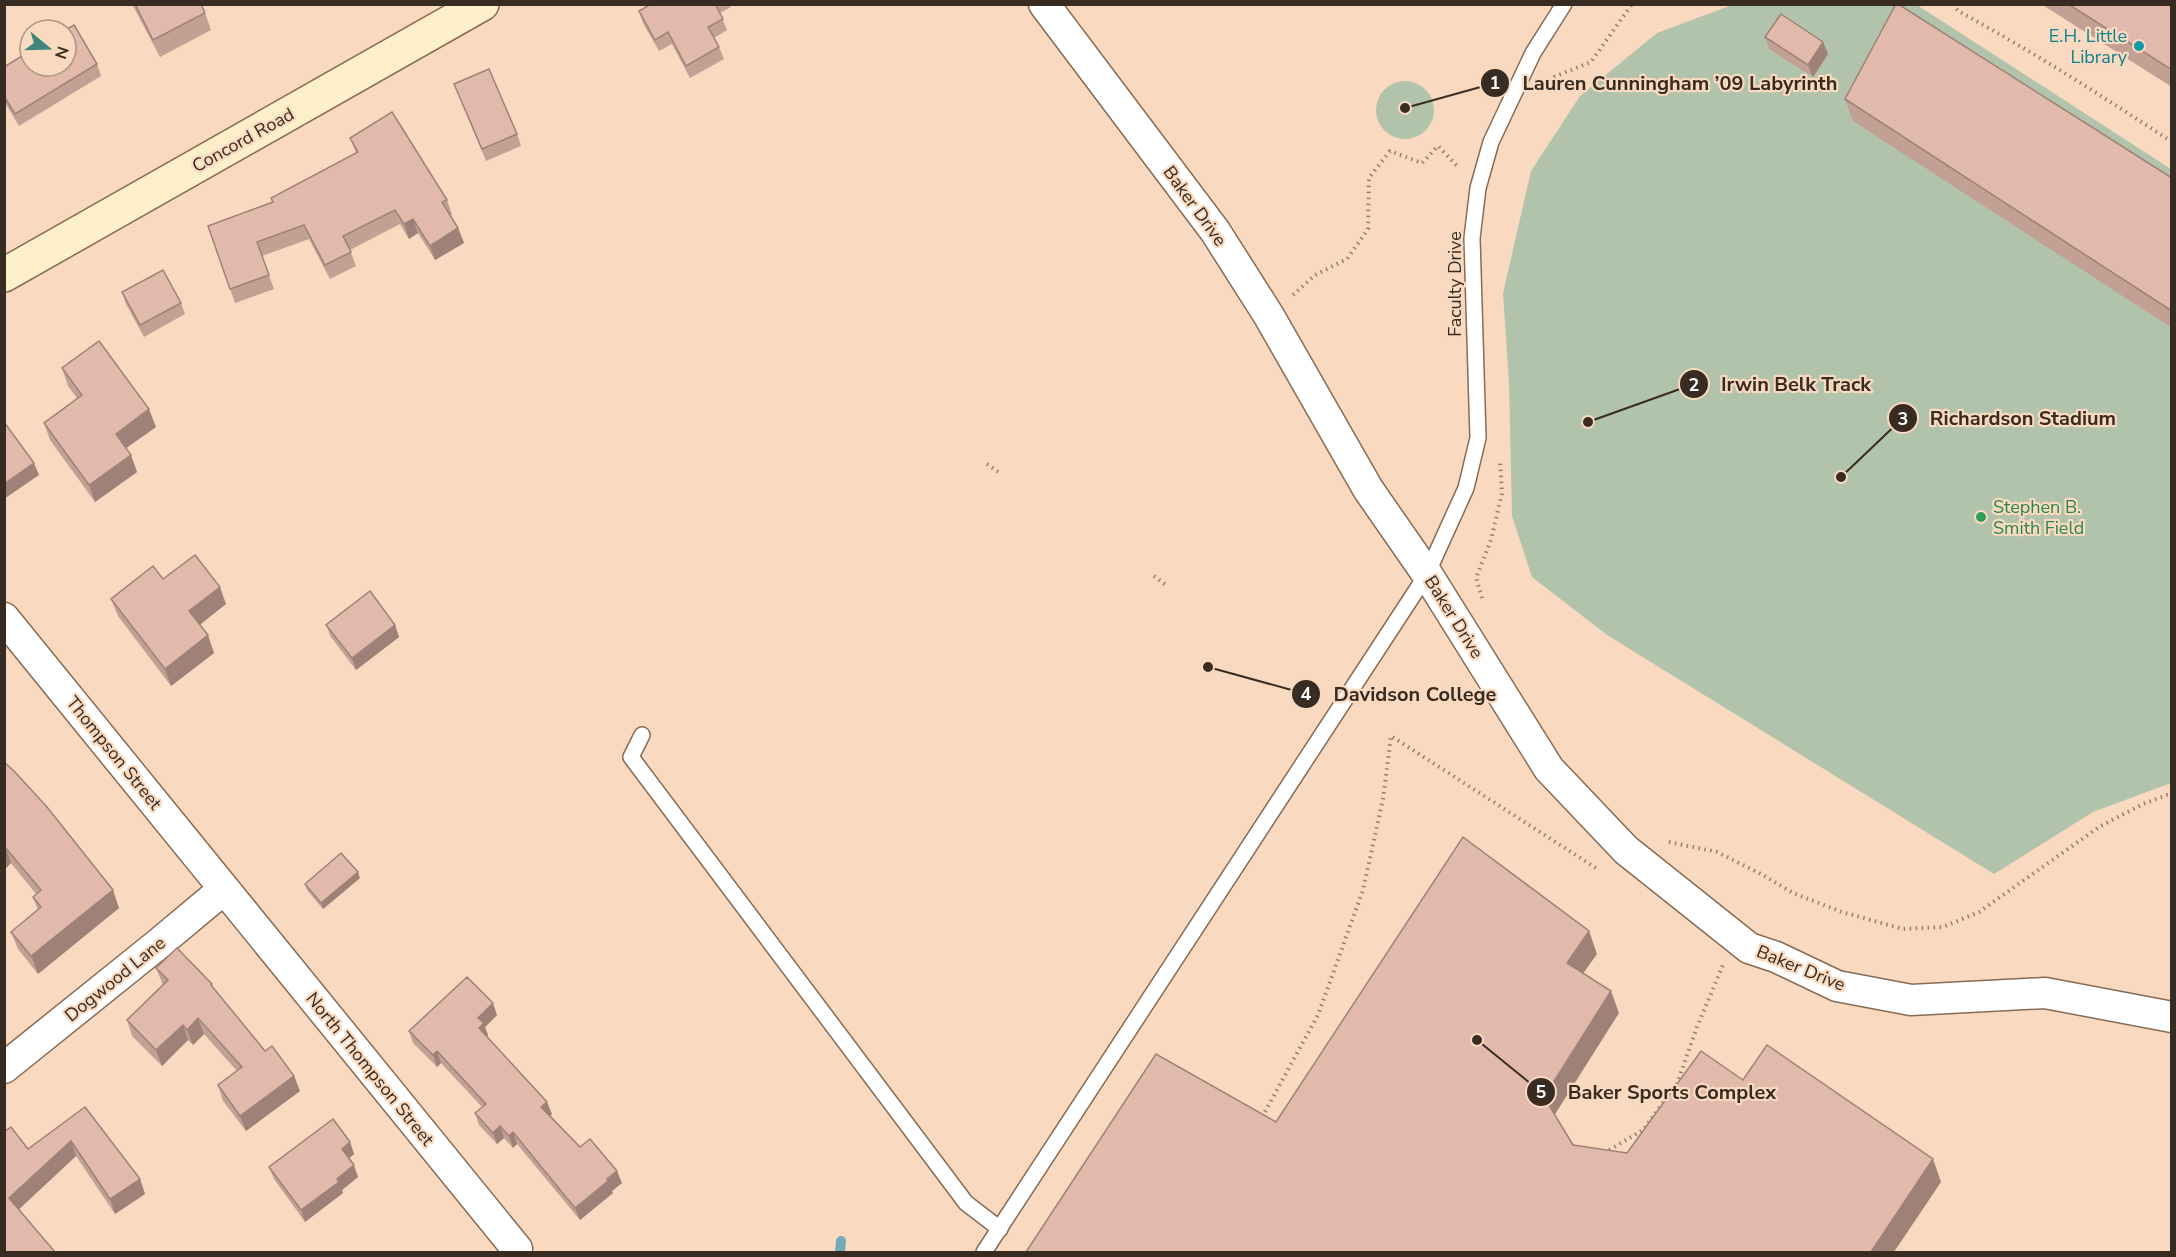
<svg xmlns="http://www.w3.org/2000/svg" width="2176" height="1257" font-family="'Nunito Sans',sans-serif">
<rect width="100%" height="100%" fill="#f9d9bf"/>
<g fill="#b2c3ab">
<path d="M1732,5H1917L2171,169V783L2093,812L1994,874L1607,635L1532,577L1512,516L1509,382L1503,293L1531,171L1580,96L1657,33Z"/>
<circle cx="1405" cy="110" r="29"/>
</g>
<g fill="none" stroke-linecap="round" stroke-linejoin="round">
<path stroke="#76aab8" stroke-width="10" d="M840,1252L841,1241"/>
<defs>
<g id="service">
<path d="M642,735L631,757L966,1203L1000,1229"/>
<path d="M984,1252L1427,574L1466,488L1478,438L1472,238L1478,188L1491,142L1533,53L1564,4"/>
</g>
<g id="minor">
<path d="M1044,4L1215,231L1269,316L1368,489L1427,574L1549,769L1626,850L1749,948L1776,957L1837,986L1911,1000L2045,993L2172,1017"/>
<path d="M4,618L517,1249"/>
<path d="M4,1068L157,945L224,889"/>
</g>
<path id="secondary" d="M4,275L482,4"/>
</defs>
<use href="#service" stroke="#876b54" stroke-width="18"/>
<use href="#minor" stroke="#876b54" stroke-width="33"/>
<use href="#secondary" stroke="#876b54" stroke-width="36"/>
<g stroke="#957f6d" stroke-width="4" stroke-dasharray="1.5 4.5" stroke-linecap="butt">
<path d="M1953,4L1958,11C2032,51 2102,96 2172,142"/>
<path d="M1546,86L1554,77L1591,62L1632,4"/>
<path d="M1293,295L1315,275L1347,259L1368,229L1369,178L1390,151L1422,163L1438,146L1459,168"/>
<path d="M987,464L1000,473"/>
<path d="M1154,576L1166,585"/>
<path d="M1482,598L1476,578L1491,540L1502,493L1500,460"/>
<path d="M1669,842L1717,852L1763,875L1793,893L1842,912L1903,929L1943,927L1979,912L2099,827L2143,804L2167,795H2172"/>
<path d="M1262,1117L1318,1015L1363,890L1383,799L1391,736L1596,868"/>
<path d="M1604,1153L1643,1130L1677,1084L1697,1027L1723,965"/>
</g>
<use href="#service" stroke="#fff" stroke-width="15"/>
<use href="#minor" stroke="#fff" stroke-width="30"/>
<use href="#secondary" stroke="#fcefc9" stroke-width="33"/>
</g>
<g fill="#c2a094">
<path d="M132,4H201L205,13L211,30L160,57Z"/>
<path d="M651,4H730L731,7L720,13L727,30L714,38L719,47L724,59L690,78L672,44L659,51L643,23L639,11Z"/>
<path d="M2041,4H2172V87Z"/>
<path d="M1765,37L1823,42L1828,54L1813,77L1769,49Z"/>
<path d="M97,64L101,76L19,126L4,101V67Z"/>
<path d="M454,84L517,134L521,146L486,161Z"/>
<path d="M1845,99L2172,178V328L1853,121Z"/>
<path d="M350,138L447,200L452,214L450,215L458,228L464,243L435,260L418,233L409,239L400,224L350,250L356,266L330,279L309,239L262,256L274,289L235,303L208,226L272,202L271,198L356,153Z"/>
<path d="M122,292L181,303L185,314L144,337L126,304Z"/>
<path d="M62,368L156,427L126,448L137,472L95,502L50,440L44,423L77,398L68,386Z"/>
<path d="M163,579L226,604L200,625L214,653L171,686L118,616L111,599Z"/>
<path d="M326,625H395L399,637L356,670L331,637Z"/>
<path d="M4,762L119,908L38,974L18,949L11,932L38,910L33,897L36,894L11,863L5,869Z"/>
<path d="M360,878L323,909L307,890L305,884Z"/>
<path d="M156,968L214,989L265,1051L294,1076L300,1091L246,1131L223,1101L218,1085L237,1071L204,1034L193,1045L188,1040L162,1066L132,1036L127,1020L163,985Z"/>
<path d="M497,1015L485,1027L488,1035L487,1037L552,1114L550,1115L580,1147L622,1183L612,1191L613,1193L580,1220L517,1144L513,1148L504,1138L497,1144L479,1125L475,1113L482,1107L441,1063L437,1067L413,1043L409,1031Z"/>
<path d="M85,1107L140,1179L145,1194L115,1214L76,1156L19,1209L4,1252L28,1149Z"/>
<path d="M350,1142L354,1154L349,1158L358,1177L342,1190L343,1193L305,1222L274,1179L269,1167Z"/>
</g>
<g fill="#9e8278">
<path d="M1823,42L1828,54L1813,77L1808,65Z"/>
<path d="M413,219L418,233L409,239L404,224Z"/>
<path d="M458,228L464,243L435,260L430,246Z"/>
<path d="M149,409L156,427L122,451L116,434Z"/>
<path d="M131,455L137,472L95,502L89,485Z"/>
<path d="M34,463L39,475L4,499V484Z"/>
<path d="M220,587L226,604L195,628L189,611Z"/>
<path d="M395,625L399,637L356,670L352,658Z"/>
<path d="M208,635L214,653L171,686L165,669Z"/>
<path d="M5,845L11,863L5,869L4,846Z"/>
<path d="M358,872L360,878L323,909L321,903Z"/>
<path d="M113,890L119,908L38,974L31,956Z"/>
<path d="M1589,931L1597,954L1575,985L1567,963Z"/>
<path d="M1611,991L1619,1013L1552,1119L1544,1097Z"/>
<path d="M493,1003L497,1015L485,1027L488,1035L483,1040L479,1028L478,1018Z"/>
<path d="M198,1018L204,1034L193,1045L187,1030Z"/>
<path d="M183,1025L188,1040L162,1066L156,1050Z"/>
<path d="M437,1051L441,1063L437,1067L433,1055Z"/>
<path d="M294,1076L300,1091L246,1131L240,1116Z"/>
<path d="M547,1102L552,1114L546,1119L541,1107Z"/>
<path d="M500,1126L504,1138L497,1144L493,1133Z"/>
<path d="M513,1132L517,1144L513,1148L509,1136Z"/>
<path d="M71,1141L76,1156L15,1213L9,1198Z"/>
<path d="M350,1142L354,1154L346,1161L342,1149Z"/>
<path d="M1933,1159L1941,1182L1894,1252H1871Z"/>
<path d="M354,1165L358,1177L342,1190L343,1193L305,1222L301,1210L337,1179Z"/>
<path d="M617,1171L622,1183L612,1191L613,1193L580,1220L575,1208Z"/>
<path d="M140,1179L145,1194L115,1214L110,1199Z"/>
</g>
<g fill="#e1baac" stroke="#9e8278" stroke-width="1.5">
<path d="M135,4H201L205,13L153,40Z"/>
<path d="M651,4H715L723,19L708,27L719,47L686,66L668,32L655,40L639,11Z"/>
<path d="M1896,4H1898L2172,178V311L1845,99Z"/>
<path d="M2068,4H2172V70Z"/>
<path d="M1781,14L1823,42L1808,65L1765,37Z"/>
<path d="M74,25L97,64L15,114L4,96V67L30,51V66H66V30H65Z"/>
<path d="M489,69L517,134L482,149L454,84Z"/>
<path d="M392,112L447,200L442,202L458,228L430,246L413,219L404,224L395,210L343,236L351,252L325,265L304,225L257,242L269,275L230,289L208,226L273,202L271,198L358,152L350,138Z"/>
<path d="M163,270L181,303L140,325L122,292Z"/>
<path d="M99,341L149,409L116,434L131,455L89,485L44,423L82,395L62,368Z"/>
<path d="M4,422L34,463L4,484Z"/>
<path d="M195,555L220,587L189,611L208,635L165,669L111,599L153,566L163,579Z"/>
<path d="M370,591L395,625L352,658L326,625Z"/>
<path d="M4,762L14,771L47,807L113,890L31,956L11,932L41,907L33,897L41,890L4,846Z"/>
<path d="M1463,837L1589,931L1567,963L1611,991L1544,1097L1573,1145L1627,1153L1701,1051L1743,1080L1767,1045L1933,1159L1871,1252H1026L1156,1054L1276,1122Z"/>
<path d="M341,853L358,872L321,903L305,884Z"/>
<path d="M177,948L212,984L211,985L265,1051L272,1046L294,1076L240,1116L218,1085L242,1067L198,1018L187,1030L183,1025L156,1050L127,1020L168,980L156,968Z"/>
<path d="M467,977L493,1003L478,1018L484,1023L479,1028L547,1102L541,1107L580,1147L590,1139L617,1171L607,1179L608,1181L575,1208L513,1132L509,1136L500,1126L493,1133L475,1113L486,1104L437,1051L433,1055L409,1031Z"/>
<path d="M85,1107L140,1179L110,1199L71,1141L9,1198L55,1252H4V1132L11,1127L28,1149Z"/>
<path d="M333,1119L350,1142L342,1149L354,1165L337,1179L339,1182L301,1210L269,1167Z"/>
</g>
<circle fill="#0f9aa8" stroke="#f9d9bf" stroke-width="2" cx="2139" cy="46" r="6"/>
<circle fill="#2e9e5b" stroke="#f9d9bf" stroke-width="2" cx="1981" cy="517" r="6"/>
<g text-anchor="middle" stroke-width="4.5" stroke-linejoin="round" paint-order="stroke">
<g font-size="18" fill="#0d838f" stroke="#f9d9bf" text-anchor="end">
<text x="2127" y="42">E.H. Little<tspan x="2127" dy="21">Library</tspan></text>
</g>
<g font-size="18" fill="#382c22" stroke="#f9d9bf">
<text transform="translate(243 140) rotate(-29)" y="6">Concord Road</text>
<text transform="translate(1195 206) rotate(54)" y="6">Baker Drive</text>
<text transform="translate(1455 284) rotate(-90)" y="6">Faculty Drive</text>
<text transform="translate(1454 617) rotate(58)" y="6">Baker Drive</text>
<text transform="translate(114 753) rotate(51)" y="6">Thompson Street</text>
<text transform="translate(1801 968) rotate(22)" y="6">Baker Drive</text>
<text transform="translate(115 979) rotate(-39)" y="6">Dogwood Lane</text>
<text transform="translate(370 1069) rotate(51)" y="6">North Thompson Street</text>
</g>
<g font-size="18" fill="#27864d" stroke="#f9d9bf" text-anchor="start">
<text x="1993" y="513">Stephen B.<tspan x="1993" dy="21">Smith Field</tspan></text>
</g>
</g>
<path fill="none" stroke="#382c22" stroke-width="2" d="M1405 108L1495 83M1588 422L1694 384M1841 477L1903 418M1208 667L1306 694M1477 1040L1541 1092"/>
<g fill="#382c22" stroke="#f9d9bf" stroke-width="2">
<circle cx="1405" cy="108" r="6"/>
<circle cx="1588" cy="422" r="6"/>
<circle cx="1841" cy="477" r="6"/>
<circle cx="1208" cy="667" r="6"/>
<circle cx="1477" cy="1040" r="6"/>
<circle cx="1495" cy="83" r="15"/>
<circle cx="1694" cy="384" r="15"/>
<circle cx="1903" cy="418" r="15"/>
<circle cx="1306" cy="694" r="15"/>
<circle cx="1541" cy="1092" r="15"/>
</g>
<g font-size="18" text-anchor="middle" font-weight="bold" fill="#fff">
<text x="1495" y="89">1</text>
<text x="1694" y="391">2</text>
<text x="1903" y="425">3</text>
<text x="1306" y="700">4</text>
<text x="1541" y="1098">5</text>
</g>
<g font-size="20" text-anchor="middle" font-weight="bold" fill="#382c22" stroke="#f9d9bf" stroke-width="4.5" stroke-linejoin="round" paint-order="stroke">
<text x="1680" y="90">Lauren Cunningham ’09 Labyrinth</text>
<text x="1796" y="391">Irwin Belk Track</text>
<text x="2023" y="425">Richardson Stadium</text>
<text x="1415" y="701">Davidson College</text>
<text x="1672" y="1099">Baker Sports Complex</text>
</g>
<rect width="2176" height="1257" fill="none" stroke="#382c22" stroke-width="12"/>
<g transform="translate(48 48) rotate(109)"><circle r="28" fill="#f9d9bf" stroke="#ac9480" stroke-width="1.5"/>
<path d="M0-4.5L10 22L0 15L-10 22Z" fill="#3f857b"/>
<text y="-9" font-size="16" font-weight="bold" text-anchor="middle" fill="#382c22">N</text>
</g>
</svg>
